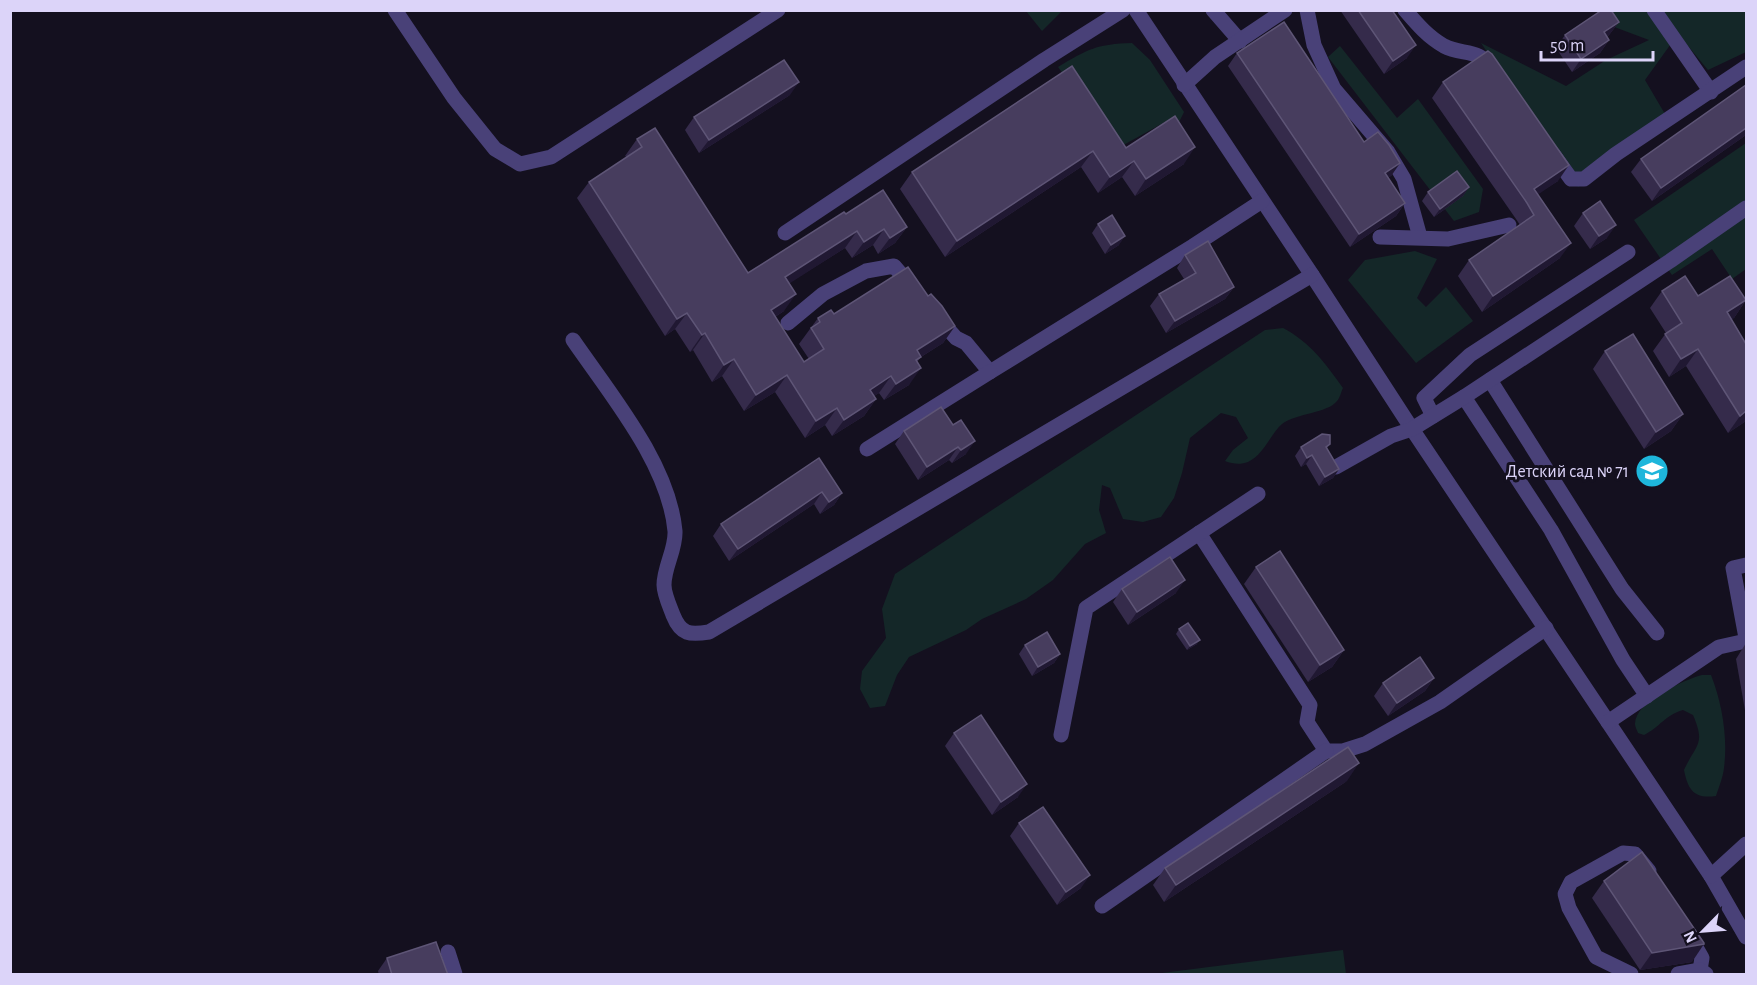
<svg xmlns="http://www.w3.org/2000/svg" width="1757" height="985" font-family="'Alegreya Sans',sans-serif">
<rect width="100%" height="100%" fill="#14101f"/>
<g fill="#142728">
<path d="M1026,11H1062L1042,31Z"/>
<path d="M1600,11H1746V52L1708,70L1678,34L1645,80L1665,114L1619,161L1578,187L1481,43L1566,86L1606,60L1649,40L1609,25Z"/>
<path d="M1132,43L1150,60L1184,112L1178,124L1165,122L1118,148L1058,67C1088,49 1097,44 1132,43Z"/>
<path d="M1340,46L1397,118L1418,99L1483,189L1479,212L1454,221L1328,57Z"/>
<path d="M1746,143V269L1732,279L1712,249L1672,275L1634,220Z"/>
<path d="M1415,251L1437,259L1417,298L1426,307L1446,287L1473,321L1416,363L1348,280L1365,260Z"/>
<path d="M1283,328C1311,343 1325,363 1343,388C1341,392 1340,398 1337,401C1328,413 1297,413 1282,424C1271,433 1264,455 1248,462C1240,465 1233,464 1225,461L1233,450L1248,438L1236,417L1221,413L1190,438L1182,473L1174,498L1161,517L1143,522L1123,519L1110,488L1102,485L1099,510L1106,533L1085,544L1053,580L1026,599L982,619L966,630L909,657L897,675L885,706L870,708L860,689L862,671L886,638L882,609L895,574L1265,330Z"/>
<path d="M1702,675H1711C1722,703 1728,737 1724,768C1723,777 1719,787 1716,796C1695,799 1688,791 1684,770C1696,744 1706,745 1693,715L1683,710C1665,715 1660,727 1644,735L1638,733C1637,730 1635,727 1635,724C1635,701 1684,680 1702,675Z"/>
<path d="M1343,950L1346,974H1154Z"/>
</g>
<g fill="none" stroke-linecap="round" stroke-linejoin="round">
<g stroke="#494178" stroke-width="15">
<path d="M395,10L454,98L495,149L520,164L551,157L778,10"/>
<path d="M1136,10L1312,275L1412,429L1711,876L1746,937"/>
<path d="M1213,10L1240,41"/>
<path d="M1307,10L1314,45L1334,89L1388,152L1404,179L1420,237"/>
<path d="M1405,10C1417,24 1428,37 1444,46C1463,56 1478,47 1494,70"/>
<path d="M1654,10L1711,92"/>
<path d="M1184,85L1215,57L1285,10"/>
<path d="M1553,154L1571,179H1584L1616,154L1746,67"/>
<path d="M785,233L1044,60L1123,10"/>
<path d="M1380,237L1448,239L1509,225"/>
<path d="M937,317L956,338L966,343L990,372L1193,246L1262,201"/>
<path d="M788,323L823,294L866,271L894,266L912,287"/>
<path d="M573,340C610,394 669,464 675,531C676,549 664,567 664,585C664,594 670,607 673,615C681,635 690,635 709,632L1312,275"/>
<path d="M1490,380L1622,589L1657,633"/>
<path d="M1464,397L1551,530L1623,660L1647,696"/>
<path d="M1433,416L1424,398L1470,355L1628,252"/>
<path d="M867,449L990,372"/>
<path d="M1336,467L1391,436L1412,429L1464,397L1670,261L1746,208"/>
<path d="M1199,533L1310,705L1307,722L1326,751H1343L1365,744L1440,702L1546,628"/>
<path d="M1746,565L1733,568L1746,638"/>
<path d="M1608,722L1719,647L1746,641"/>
<path d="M1061,735L1086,608L1258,494"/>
<path d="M1711,876L1746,844"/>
<path d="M1102,906L1326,751"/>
<path d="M1689,935L1702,958L1700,970"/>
<path d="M448,952L455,974"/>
<path d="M1631,974L1596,957L1569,908L1565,894L1571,882L1623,853L1635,854L1649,871"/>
<path d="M1678,974L1700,970L1706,974"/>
</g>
</g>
<g fill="#352b4b">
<path d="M1340,10H1392L1407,58L1384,74Z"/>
<path d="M1619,22L1609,35L1607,37L1609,40L1600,53L1572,72L1556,48L1565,35Z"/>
<path d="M1237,53L1364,142L1400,163L1391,176L1388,177L1405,203L1396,216L1350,247L1228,66Z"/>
<path d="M1072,66L1126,148L1184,164L1135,196L1122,177L1098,193L1081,167L945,257L900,189L912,172Z"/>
<path d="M1443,82L1558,181L1537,194L1560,258L1482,312L1458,276L1469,260L1520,225L1516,219L1432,98Z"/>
<path d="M1746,85V135L1652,201L1631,172L1641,159Z"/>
<path d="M790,95L699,153L685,130L694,117Z"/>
<path d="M637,139L748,273L846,214L907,227L895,243L878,254L873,245L852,258L845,248L789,283L784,311L775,317L804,362L809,359L799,344L818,318L834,314L928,296L955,326L943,343L921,357L917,362L909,385L884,400L879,393L874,396L876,399L864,416L832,436L825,425L805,438L775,392L744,411L722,376L712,382L693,350L690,352L675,329L665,336L577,198L589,182L627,157L625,156Z"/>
<path d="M1469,187L1463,196L1434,217L1422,201L1428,192Z"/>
<path d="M1583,213L1607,238L1590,249L1574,226Z"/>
<path d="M1098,224L1119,245L1105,254L1092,233Z"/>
<path d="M1185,255L1234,287L1225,299L1166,333L1150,306L1159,294L1184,279L1177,268Z"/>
<path d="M1662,291L1698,296L1746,300L1734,318L1731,319L1746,344V421L1728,433L1686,366L1669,377L1653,351L1666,333L1650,308Z"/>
<path d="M1605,351L1683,414L1671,431L1644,449L1593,369Z"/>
<path d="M941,407L966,454L952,463L949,460L918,480L895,444L904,431Z"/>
<path d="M1330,444L1327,448L1339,469L1333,478L1319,486L1306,464L1301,467L1295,456L1301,447Z"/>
<path d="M819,458L842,493L834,505L820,514L814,504L729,561L713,536L721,524Z"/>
<path d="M1256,567L1344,650L1332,667L1308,682L1244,584Z"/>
<path d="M1122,589L1176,593L1128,625L1113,602Z"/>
<path d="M1179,629L1197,644L1187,650L1176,634Z"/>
<path d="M1746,643V716L1736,659Z"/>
<path d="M1025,645L1060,654L1054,663L1032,676L1019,654Z"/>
<path d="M1434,678L1425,691L1388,716L1374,696L1383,683Z"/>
<path d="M954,733L1018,797L992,815L945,746Z"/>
<path d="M1347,781L1164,902L1153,885L1165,868Z"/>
<path d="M1019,823L1081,888L1057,905L1010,836Z"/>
<path d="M1604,881L1692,962L1640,970L1592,898Z"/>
<path d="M387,958L448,975H379L378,971Z"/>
</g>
<g fill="#201832">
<path d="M1619,22L1609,35L1595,45L1604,32Z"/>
<path d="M1609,40L1600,53L1572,72L1581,59Z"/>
<path d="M1416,45L1407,58L1384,74L1393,61Z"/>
<path d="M799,82L790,95L699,153L709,140Z"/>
<path d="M1746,128V135L1652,201L1661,188Z"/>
<path d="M1195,147L1184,164L1135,196L1146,179Z"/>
<path d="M1093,151L1081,167L945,257L957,241Z"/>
<path d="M1134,161L1122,177L1098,193L1110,177Z"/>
<path d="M1400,163L1391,176L1376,186L1385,173Z"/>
<path d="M1569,165L1558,181L1527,202L1534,189Z"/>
<path d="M1469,187L1463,196L1434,217L1440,209Z"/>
<path d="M1405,203L1396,216L1350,247L1359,234Z"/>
<path d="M1616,225L1607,238L1590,249L1599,236Z"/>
<path d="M907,227L895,243L878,254L890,238Z"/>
<path d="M884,229L873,245L852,258L864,242Z"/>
<path d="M857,231L845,248L773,294L785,277Z"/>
<path d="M1125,236L1119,245L1105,254L1111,245Z"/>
<path d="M1571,243L1560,258L1482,312L1493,296Z"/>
<path d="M1234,287L1225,299L1166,333L1175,321Z"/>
<path d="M796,294L784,311L759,327L771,310Z"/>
<path d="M1746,300L1734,318L1715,330L1727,312Z"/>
<path d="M687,313L675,329L665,336L677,319Z"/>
<path d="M955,326L943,343L905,367L917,350Z"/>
<path d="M705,333L693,350L690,352L702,335Z"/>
<path d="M1698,349L1686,366L1669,377L1681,359Z"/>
<path d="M734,359L722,376L712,382L724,365Z"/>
<path d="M921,368L909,385L884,400L896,384Z"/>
<path d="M787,375L775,392L744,411L756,395Z"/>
<path d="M891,376L879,393L858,406L870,390Z"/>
<path d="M876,399L864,416L832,436L844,420Z"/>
<path d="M837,408L825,425L805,438L816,421Z"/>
<path d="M1746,411V421L1728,433L1740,416Z"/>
<path d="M1683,414L1671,431L1644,449L1656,432Z"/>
<path d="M975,441L966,454L952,463L961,450Z"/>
<path d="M958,447L949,460L918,480L927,467Z"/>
<path d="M1312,455L1306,464L1301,467L1307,458Z"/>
<path d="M1339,469L1333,478L1319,486L1325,477Z"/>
<path d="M822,492L814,504L729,561L738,549Z"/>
<path d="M842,493L834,505L820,514L829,502Z"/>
<path d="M1185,580L1176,593L1128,625L1137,612Z"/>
<path d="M1200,640L1197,644L1187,650L1190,646Z"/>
<path d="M1344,650L1332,667L1308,682L1320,665Z"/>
<path d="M1060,654L1054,663L1032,676L1038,667Z"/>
<path d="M1434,678L1425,691L1388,716L1397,703Z"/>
<path d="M1359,763L1347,781L1164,902L1176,885Z"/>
<path d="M1027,784L1018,797L992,815L1001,802Z"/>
<path d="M1090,875L1081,888L1057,905L1066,892Z"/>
<path d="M1704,944L1692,962L1640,970L1652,953Z"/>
</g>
<g fill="#473d5e" stroke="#5e5576" stroke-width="1.5">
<path d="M1358,10H1392L1416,45L1393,61Z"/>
<path d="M1602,10H1611L1619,22L1604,32L1609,40L1581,59L1565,35Z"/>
<path d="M1284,22L1364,142L1378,132L1389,145L1400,163L1385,173L1405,203L1359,234L1237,53Z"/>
<path d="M1488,51L1492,54L1569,165L1534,189L1571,243L1493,296L1469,260L1534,215L1527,203L1443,82Z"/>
<path d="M784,60L799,82L709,140L694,117Z"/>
<path d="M1072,66L1126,148L1175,116L1195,147L1146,179L1134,161L1110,177L1093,151L957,241L912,172Z"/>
<path d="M1746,85V128L1661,188L1641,159Z"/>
<path d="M655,128L748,273L844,212L846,214L883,190L907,227L890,238L884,229L864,242L857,231L785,277L796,294L771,310L804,362L824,349L811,328L820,322L818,318L831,310L834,314L908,267L928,296L931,294L942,306L955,326L917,350L921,357L916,360L921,368L896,384L891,376L870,390L876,399L844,420L837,408L816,421L787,375L756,395L734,359L724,365L705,333L702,335L687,313L677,319L589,182L642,147L637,139Z"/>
<path d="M1457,171L1469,187L1440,209L1428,192Z"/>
<path d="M1600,201L1616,225L1599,236L1583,213Z"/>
<path d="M1112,215L1125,236L1111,245L1098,224Z"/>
<path d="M1208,241L1234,287L1175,321L1159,294L1196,273L1185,255Z"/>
<path d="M1685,276L1698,296L1730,276L1746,300L1727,312L1746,344V411L1740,416L1698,349L1681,359L1665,334L1682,323L1662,291Z"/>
<path d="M1633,334L1683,414L1656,432L1605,351Z"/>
<path d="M941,407L953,425L961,420L975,441L961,450L958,447L927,467L904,431Z"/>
<path d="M1322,434L1330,435V444L1326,447L1339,469L1325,477L1312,455L1307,458L1301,447Z"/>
<path d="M819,458L842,493L829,502L822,492L738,549L721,524Z"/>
<path d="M1280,551L1344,650L1320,665L1256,567Z"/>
<path d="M1170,557L1185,580L1137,612L1122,589Z"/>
<path d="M1188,623L1200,640L1190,646L1179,629Z"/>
<path d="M1047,632L1060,654L1038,667L1025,645Z"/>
<path d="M1420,657L1434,678L1397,703L1383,683Z"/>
<path d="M981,715L1027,784L1001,802L954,733Z"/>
<path d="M1348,747L1359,763L1176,885L1165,868Z"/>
<path d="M1043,807L1090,875L1066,892L1019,823Z"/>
<path d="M1642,852L1704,943V944L1652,953L1604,881Z"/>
<path d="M436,942L448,975H392L387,958Z"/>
</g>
<defs>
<symbol id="school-disc" viewBox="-11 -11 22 22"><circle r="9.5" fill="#1eb6db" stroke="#14101f"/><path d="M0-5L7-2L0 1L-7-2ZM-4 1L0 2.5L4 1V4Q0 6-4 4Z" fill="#fff"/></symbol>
</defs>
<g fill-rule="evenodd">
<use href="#school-disc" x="1633" y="452" width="38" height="38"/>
</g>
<g text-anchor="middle" stroke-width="6" stroke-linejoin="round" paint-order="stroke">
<g font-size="18" fill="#dcd4f9" stroke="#14101f" text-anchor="end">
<text x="1629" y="477">Детский сад № 71</text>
</g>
</g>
<rect width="1757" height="985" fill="none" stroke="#dcd4f9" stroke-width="24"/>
<g transform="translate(1703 931) rotate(245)" stroke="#14101f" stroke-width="4.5" paint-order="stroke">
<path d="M0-4.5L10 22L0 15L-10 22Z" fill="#dcd4f9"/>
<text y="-9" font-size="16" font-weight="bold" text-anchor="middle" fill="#dcd4f9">N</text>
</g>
<path d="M1541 51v9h112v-9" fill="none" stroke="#dcd4f9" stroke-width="3"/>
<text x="1550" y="51" font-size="18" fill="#dcd4f9" stroke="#14101f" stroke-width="4.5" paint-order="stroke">50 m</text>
</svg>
